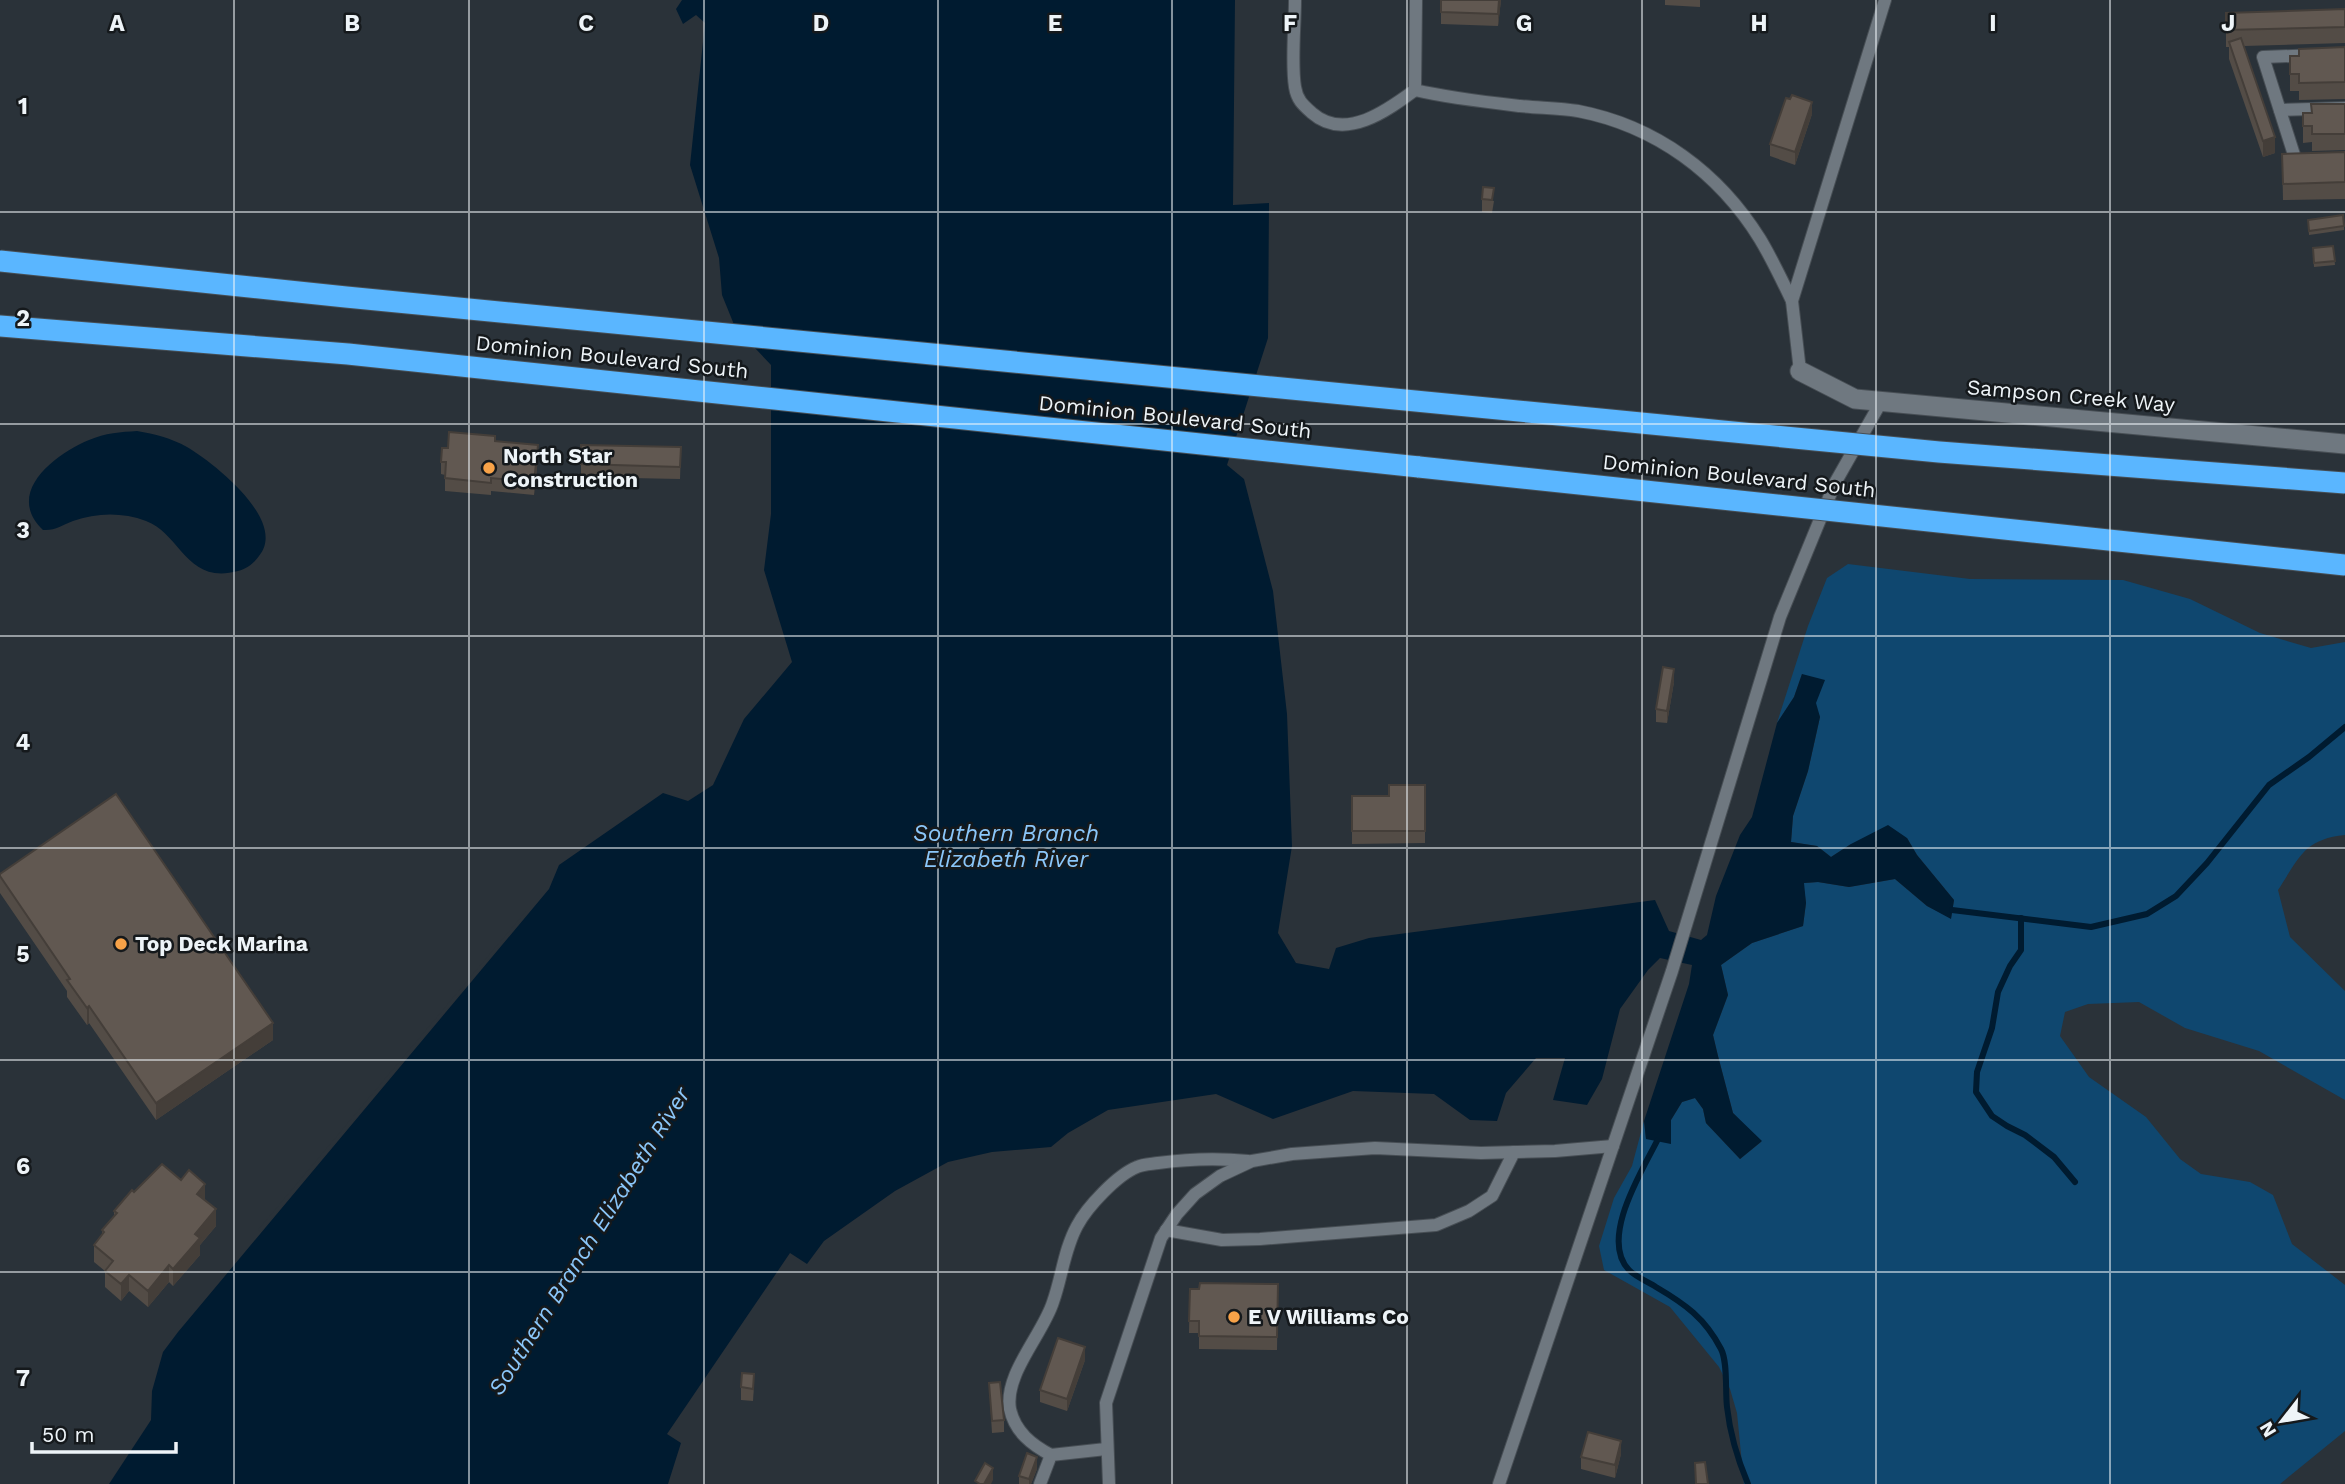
<svg xmlns="http://www.w3.org/2000/svg" width="2345" height="1484" font-family="'Work Sans',sans-serif">
<rect width="100%" height="100%" fill="#2a3239"/>
<path fill="#0f476f" d="M1848,564L1970,579L2123,580L2190,599L2260,633L2311,648L2345,642V835C2304,839 2299,858 2278,890L2290,937L2345,991V1100L2259,1051L2185,1028L2139,1002L2088,1004L2065,1012L2060,1036L2089,1077L2146,1117L2180,1159L2201,1174L2250,1182L2273,1195L2292,1244L2345,1285V1431L2280,1484H1744L1737,1413L1730,1389L1719,1367L1670,1307L1604,1270L1599,1246L1614,1198L1632,1166L1644,1121L1646,1139L1671,1120L1682,1102L1695,1098L1703,1109L1706,1123L1740,1159L1761,1142L1733,1113L1718,1056L1713,1035L1728,995L1721,965L1752,943L1803,926L1806,903L1803,883L1818,882L1849,887L1895,879L1927,906L1951,918L1954,900L1917,855L1907,838L1851,844L1831,857L1817,846L1791,842L1793,816L1808,771L1820,717L1802,674L1794,697L1777,723L1808,626L1827,578Z"/>
<g fill="#001b30">
<path d="M682,0H1235L1233,205L1269,203L1268,338L1227,465L1244,479L1273,591L1287,714L1292,846L1278,933L1296,963L1329,969L1336,948L1369,938L1655,900L1669,931L1701,940L1707,935L1716,896L1740,835L1752,817L1777,723L1794,697L1802,674L1825,680L1816,703L1820,717L1808,771L1793,816L1791,842L1817,846L1831,857L1851,844L1888,825L1907,838L1917,855L1954,900L1951,919L1927,906L1895,879L1849,887L1818,882L1804,883L1806,903L1803,926L1752,943L1721,965L1728,995L1713,1035L1718,1056L1733,1113L1762,1141L1740,1159L1706,1123L1703,1109L1695,1098L1682,1102L1671,1120V1144L1646,1139L1644,1121L1689,984L1692,965L1660,958L1648,970L1620,1009L1602,1079L1587,1105L1553,1100L1565,1058H1536L1506,1093L1497,1121L1470,1120L1434,1094L1353,1091L1273,1119L1216,1094L1108,1110L1068,1133L1051,1147L992,1152L948,1162L895,1191L824,1241L807,1264L790,1253L667,1434L681,1443L668,1484H109L151,1420L152,1391L163,1352L178,1332L549,889L559,865L663,793L688,801L713,785L744,719L792,662L764,570L771,514V365L735,327L722,295L719,258L690,165L705,23L696,15L683,24L676,9Z"/>
<path d="M137,431C155,434 171,438 187,447C214,463 288,521 259,556C254,563 247,569 238,571C186,585 181,534 146,521C122,512 96,513 73,521C62,525 55,531 43,530C4,493 55,454 89,440C105,433 121,432 137,431Z"/>
</g>
<path fill="#2a3239" d="M526,911L528,913L261,1232L258,1230Z"/>
<g fill="none" stroke-linecap="round" stroke-linejoin="round">
<g stroke="#001b30" stroke-width="6">
<path d="M1952,910L2091,927L2147,914L2176,896L2207,863L2269,785L2309,757L2345,727"/>
<path d="M2021,918V950L2010,966L1998,992L1992,1028L1977,1072L1976,1092L1992,1116L2007,1126L2025,1135L2054,1157L2075,1182"/>
<path d="M1657,1141C1642,1171 1599,1239 1629,1270C1636,1277 1648,1282 1656,1287C1685,1304 1705,1318 1721,1349C1728,1362 1725,1391 1727,1407C1730,1434 1737,1458 1748,1484"/>
</g>
<defs>
<g id="service">
<path d="M1295,0C1295,26 1291,63 1295,87C1297,100 1303,105 1312,113C1345,142 1388,110 1415,90"/>
<path d="M1416,0L1415,90C1449,98 1485,102 1520,106C1539,108 1559,108 1578,111C1656,126 1719,173 1760,239C1772,259 1782,280 1792,301"/>
<path d="M2280,110L2345,108"/>
<path d="M2304,161H2296L2263,57L2345,54"/>
<path d="M1800,371L1792,301L1885,0"/>
<path d="M1166,1230L1222,1240L1260,1239L1436,1225L1469,1211L1492,1196L1514,1152"/>
<path d="M1051,1455C1032,1445 1015,1432 1010,1409C1004,1374 1043,1334 1053,1302C1062,1277 1064,1250 1077,1226C1087,1207 1117,1175 1137,1167C1143,1164 1152,1164 1158,1163C1188,1159 1218,1158 1248,1161"/>
<path d="M1040,1484L1051,1455L1106,1449"/>
<path d="M1109,1484L1106,1403L1161,1238L1177,1214L1195,1194L1220,1176L1252,1161L1292,1154L1375,1148L1481,1153L1555,1151L1613,1146"/>
<path d="M1499,1484L1672,971L1780,617L1835,483L1881,402"/>
</g>
<path id="minor" d="M1800,371L1855,399L2345,444"/>
<path id="motorway" d="M0,326L348,354L1419,467"/>
</defs>
<use href="#service" stroke="#474e54" stroke-width="14"/>
<use href="#minor" stroke="#474e54" stroke-width="21"/>
<use href="#motorway" stroke="#474e54" stroke-width="23"/>
<use href="#service" stroke="#6f7880" stroke-width="12"/>
<use href="#minor" stroke="#6f7880" stroke-width="19"/>
<use href="#motorway" stroke="#5ab6ff" stroke-width="21"/>
<defs>
<g id="motorway-bridge">
<path d="M0,261L346,297L1939,452L2345,483"/>
<path d="M1419,467L2345,565"/>
</g>
</defs>
<use href="#motorway-bridge" stroke="#474e54" stroke-width="23" stroke-linecap="butt"/>
<use href="#motorway-bridge" stroke="#5ab6ff" stroke-width="21"/>
</g>
<g fill="#534c46">
<path d="M1441,0H1501L1498,26L1441,24Z"/>
<path d="M1665,0H1700V7L1665,5Z"/>
<path d="M2345,9V43L2244,46L2275,153L2263,157L2229,59V47H2226V13Z"/>
<path d="M2345,47V99L2299,100V91H2290V56H2299Z"/>
<path d="M2345,104V150L2312,151V142L2303,143V113H2311Z"/>
<path d="M1812,114L1795,165L1770,156V144Z"/>
<path d="M2345,152V199L2283,200L2282,154Z"/>
<path d="M1482,199L1494,201L1492,213L1482,212Z"/>
<path d="M2308,220L2344,226V230L2309,235Z"/>
<path d="M2333,246L2335,265L2314,267L2313,248Z"/>
<path d="M495,441L538,458L534,495L491,491V495L445,491V475L441,474V462L448,448Z"/>
<path d="M581,445L681,447L680,479L581,477Z"/>
<path d="M1674,682L1667,723L1656,722V709Z"/>
<path d="M1425,785V843L1352,844V796H1389Z"/>
<path d="M0,874L273,1040L156,1120L89,1023L87,1025L67,997V991L0,893Z"/>
<path d="M134,1192L205,1200L216,1226L200,1245V1255L173,1286L169,1282L148,1307L129,1291L121,1301L105,1287V1271L94,1262V1245L102,1235V1230L114,1216V1211Z"/>
<path d="M1278,1284L1277,1350L1199,1349V1333H1189L1190,1289Z"/>
<path d="M1085,1360L1067,1411L1040,1402V1390Z"/>
<path d="M989,1383L1004,1420V1432L992,1433Z"/>
<path d="M754,1386L753,1401L741,1400V1387Z"/>
<path d="M1621,1454L1615,1478L1581,1469V1457Z"/>
<path d="M1037,1469L1031,1484H1019V1476Z"/>
</g>
<g fill="#443e39">
<path d="M1499,0H1501L1498,26V14Z"/>
<path d="M1812,102V114L1795,165V152Z"/>
<path d="M2275,137V153L2263,157V141Z"/>
<path d="M538,445V458L534,495V482Z"/>
<path d="M1674,669V682L1667,723V711Z"/>
<path d="M89,1006V1023L87,1025V1008Z"/>
<path d="M273,1023V1040L156,1120V1103Z"/>
<path d="M205,1184V1201L197,1194Z"/>
<path d="M216,1209V1226L200,1245V1255L173,1286V1269L195,1234Z"/>
<path d="M169,1265V1282L148,1307V1291Z"/>
<path d="M129,1275V1291L121,1301V1284Z"/>
<path d="M1085,1347V1360L1067,1411V1399Z"/>
<path d="M1621,1441V1454L1615,1478V1465Z"/>
<path d="M1037,1457V1469L1031,1484H1029V1479Z"/>
<path d="M993,1468V1480L991,1484H984Z"/>
</g>
<g fill="#615851" stroke="#443e39" stroke-width="2">
<path d="M1441,0H1499L1498,14L1441,12Z"/>
<path d="M2345,9V27L2226,30V13Z"/>
<path d="M2241,38L2275,137L2263,141L2229,42Z"/>
<path d="M2345,47V82L2299,83V74H2290V56H2299V49Z"/>
<path d="M1792,95L1812,102L1795,152L1770,144L1786,98L1790,99Z"/>
<path d="M2311,104H2345V134H2312V126H2303V113H2312Z"/>
<path d="M2345,152V182L2283,184L2282,154Z"/>
<path d="M1483,187L1494,188L1492,200L1482,199Z"/>
<path d="M2343,215L2344,226L2309,231L2308,220Z"/>
<path d="M2333,246L2335,261L2314,263L2313,248Z"/>
<path d="M449,432L495,436V441L538,445L534,482L491,478V483L445,478L446,462H441L442,448H448Z"/>
<path d="M581,445L681,447L680,467L581,464Z"/>
<path d="M1663,667L1674,669L1667,711L1656,709Z"/>
<path d="M1389,785H1425V831H1352V796H1389Z"/>
<path d="M116,794L273,1023L156,1103L89,1006L87,1008L67,980L70,979L0,876V874Z"/>
<path d="M162,1164L181,1180L189,1170L205,1184L197,1194L216,1209L195,1234L200,1238L173,1269L169,1265L148,1291L129,1275L121,1284L105,1271L113,1261L94,1245L104,1232L102,1230L117,1213L114,1211L132,1190L134,1192Z"/>
<path d="M1200,1283L1278,1284L1277,1337L1199,1336V1321H1189L1190,1289H1199Z"/>
<path d="M1058,1338L1085,1347L1067,1399L1040,1390Z"/>
<path d="M742,1373L754,1374L753,1389L741,1387Z"/>
<path d="M1000,1382L1004,1420L992,1421L989,1383Z"/>
<path d="M1588,1432L1621,1441L1615,1465L1581,1457Z"/>
<path d="M1027,1453L1037,1457L1029,1479L1019,1476Z"/>
<path d="M1705,1462L1708,1484H1696L1695,1463Z"/>
<path d="M985,1463L993,1468L984,1484H980L975,1481Z"/>
</g>
<path fill="none" stroke="#eef4f8" stroke-width="2" stroke-opacity="0.55" d="M234,0V1484M469,0V1484M704,0V1484M938,0V1484M1172,0V1484M1407,0V1484M1642,0V1484M1876,0V1484M2110,0V1484M0,212H2345M0,424H2345M0,636H2345M0,848H2345M0,1060H2345M0,1272H2345"/>
<g fill="#f7a248" stroke="#15191c" stroke-width="2.5">
<circle cx="489" cy="468" r="7"/>
<circle cx="121" cy="944" r="7"/>
<circle cx="1234" cy="1317" r="7"/>
</g>
<g text-anchor="middle" stroke-width="5" stroke-linejoin="round" paint-order="stroke">
<g font-size="21" fill="#eef4f8" stroke="#15191c">
<text transform="translate(612 357) rotate(6)" y="7">Dominion Boulevard South</text>
<text transform="translate(2071 396) rotate(5)" y="7">Sampson Creek Way</text>
<text transform="translate(1175 417) rotate(6)" y="7">Dominion Boulevard South</text>
<text transform="translate(1739 476) rotate(6)" y="7">Dominion Boulevard South</text>
</g>
<g font-size="21" font-weight="bold" fill="#eef4f8" stroke="#15191c" text-anchor="start">
<text x="503" y="463">North Star<tspan x="503" dy="24">Construction</tspan></text>
<text x="135" y="951">Top Deck Marina</text>
<text x="1248" y="1324">E V Williams Co</text>
</g>
<g font-size="23" font-style="italic" fill="#8bc7fa" stroke="#15191c">
<text x="1006" y="841">Southern Branch<tspan x="1006" dy="26">Elizabeth River</tspan></text>
<text transform="translate(589 1241) rotate(-58)" y="8">Southern Branch Elizabeth River</text>
</g>
</g>
<g font-size="23" text-anchor="middle" font-weight="bold" fill="#eef4f8" stroke="#15191c" stroke-width="5" stroke-linejoin="round" paint-order="stroke">
<text x="117" y="31">A</text>
<text x="352" y="31">B</text>
<text x="586" y="31">C</text>
<text x="821" y="31">D</text>
<text x="1055" y="31">E</text>
<text x="1290" y="31">F</text>
<text x="1524" y="31">G</text>
<text x="1759" y="31">H</text>
<text x="1993" y="31">I</text>
<text x="2228" y="31">J</text>
<text x="23" y="114">1</text>
<text x="23" y="326">2</text>
<text x="23" y="538">3</text>
<text x="23" y="750">4</text>
<text x="23" y="962">5</text>
<text x="23" y="1174">6</text>
<text x="23" y="1386">7</text>
</g>
<g transform="translate(2282 1421) rotate(239)" stroke="#15191c" stroke-width="5" paint-order="stroke">
<path d="M0-5L12 26L0 18L-12 26Z" fill="#eef4f8"/>
<text y="-10" font-size="19" font-weight="bold" text-anchor="middle" fill="#eef4f8">N</text>
</g>
<path d="M32 1442v10h144v-10" fill="none" stroke="#eef4f8" stroke-width="3.5"/>
<text x="42" y="1442" font-size="21" fill="#eef4f8" stroke="#15191c" stroke-width="5" paint-order="stroke">50 m</text>
</svg>
